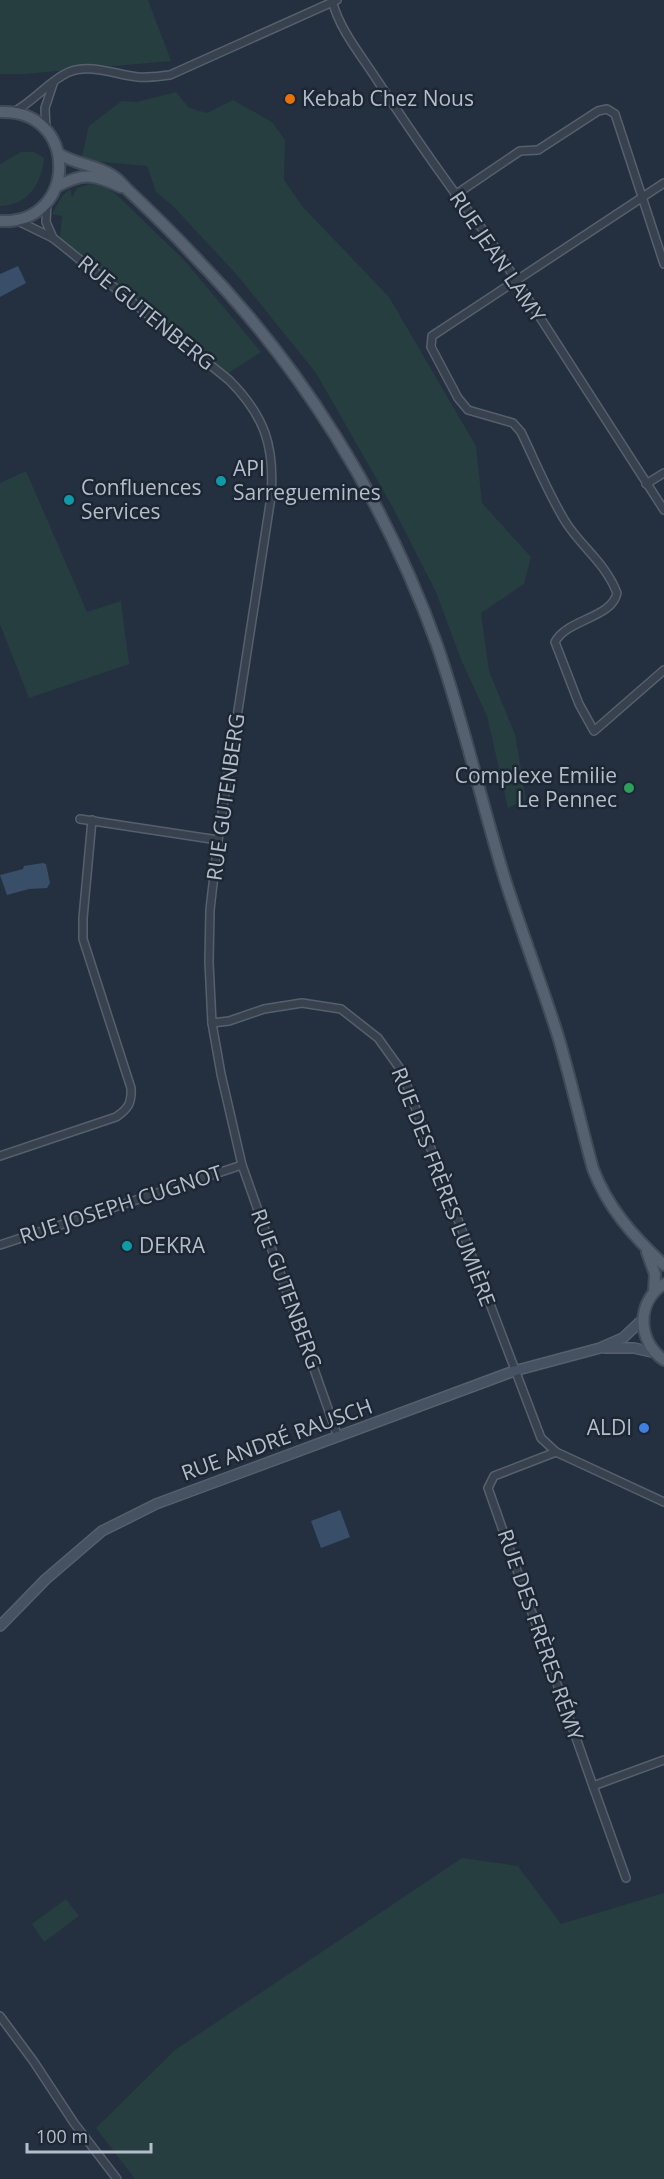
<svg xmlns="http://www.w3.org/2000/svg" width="664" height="2179" font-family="'Open Sans',sans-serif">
<rect width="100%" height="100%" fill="#24303f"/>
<g fill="#263e40">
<path d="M0,0H148L171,61L24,74H0Z"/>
<path d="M176,92L189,108L207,113L233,100L272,122L285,140L284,180L303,207L389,297L476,446L482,503L531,557L524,584L481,613L489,671L515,734L526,799L508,808L487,716L462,662L436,592L392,506L316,373L238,276L173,206L156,192L147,166L81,160L89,126L115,106L122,101L137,102Z"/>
<path d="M21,152H34L44,158C42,183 27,206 0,206V164Z"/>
<path d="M90,184L102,185L116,194L185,261L261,352L227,374L66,245L60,237L62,216L52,214L62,196L70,189L72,197L77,188Z"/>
<path d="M26,471L87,612L121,601L129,664L29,698L0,624V483Z"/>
<path d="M462,1858L518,1866L561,1924L664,1893V2179H135L96,2128L175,2050Z"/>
<path d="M66,1899L79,1916L44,1942L32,1924Z"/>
</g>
<g fill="#384e69">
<path d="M18,266L26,283L0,297V274Z"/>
<path d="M43,863L46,864L50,883L47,888L29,889L7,895L0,875L23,869L24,866Z"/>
<path d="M340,1510L350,1537L321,1548L311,1521Z"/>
</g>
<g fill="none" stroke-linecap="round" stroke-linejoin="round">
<defs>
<g id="street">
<path d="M332,0C339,29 361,55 377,80C412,133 447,185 487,235L664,510"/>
<path d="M13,112C34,102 48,81 69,72C90,63 117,75 138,77C148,78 160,76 170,75L337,0"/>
<path d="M46,129L45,108L53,84"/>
<path d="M664,183L432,336L431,347L458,398L468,410L513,423L521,432C535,461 548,493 565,521C581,547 605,562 617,593C612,618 567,619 555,642L579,704L594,731L664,670"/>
<path d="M455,195L520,151L538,150L598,111L607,109L615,114L664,264"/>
<path d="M47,203L46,222L53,238"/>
<path d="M16,220L53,238L229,380C265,416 275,447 271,497L218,840L210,910L209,962L212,1023L221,1074L242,1165L338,1437"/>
<path d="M646,484L664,473"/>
<path d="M80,819L218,840"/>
<path d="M212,1023L229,1021L264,1009L302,1003L341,1009L378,1038L401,1070L541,1438L556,1452L664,1502"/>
<path d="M0,1156L116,1117C128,1109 132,1103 131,1088L83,939V918L92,820"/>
<path d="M0,1245L242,1165"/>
<path d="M556,1452L494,1476L488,1488L593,1786L664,1760"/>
<path d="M593,1786L626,1878"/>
<path d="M0,2016L34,2062L74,2123L117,2179"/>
</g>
<g id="secondary">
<path d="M605,1348H634L656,1353"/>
<path d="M0,1626L46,1579L102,1531L156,1504L514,1371L600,1348L623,1338L643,1319"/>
</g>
<g id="primary">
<path d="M0,112C79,108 79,225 0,221"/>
<path d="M59,154C77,165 98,165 113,176C120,180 124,187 130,192C152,213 173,233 193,255C301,365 385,500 437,645C463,720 480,797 503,873C520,928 541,982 558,1036C571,1080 581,1125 593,1169C608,1208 633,1236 664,1265"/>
<path d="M56,187C83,172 94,174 121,187"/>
<path d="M647,1252L655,1274L654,1292"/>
<path d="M664,1284C636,1302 637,1341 664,1360"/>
</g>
</defs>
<use href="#street" stroke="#56606d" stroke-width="10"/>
<use href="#secondary" stroke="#56606d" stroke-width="12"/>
<use href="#primary" stroke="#414b58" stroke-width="14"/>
<use href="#street" stroke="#38424f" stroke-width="7"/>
<use href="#secondary" stroke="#465162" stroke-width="9"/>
<use href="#primary" stroke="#56616f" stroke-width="10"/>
</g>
<circle fill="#e8710a" stroke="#1d2734" stroke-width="2" cx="290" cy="99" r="6"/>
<g fill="#0f9aa8" stroke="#1d2734" stroke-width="2">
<circle cx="221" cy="481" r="6"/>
<circle cx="69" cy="500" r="6"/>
<circle cx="127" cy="1246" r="6"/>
</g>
<circle fill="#2e9e5b" stroke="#1d2734" stroke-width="2" cx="629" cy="788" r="6"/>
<circle fill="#3f7fe0" stroke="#1d2734" stroke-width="2" cx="644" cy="1428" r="6"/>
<g text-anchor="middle" stroke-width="5" stroke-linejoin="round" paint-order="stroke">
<g font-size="21" fill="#b4bdca" stroke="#1d2734" text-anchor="start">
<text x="302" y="106">Kebab Chez Nous</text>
<text x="233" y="476">API<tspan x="233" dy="24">Sarreguemines</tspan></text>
<text x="81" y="495">Confluences<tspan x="81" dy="24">Services</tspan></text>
<text x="617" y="783" text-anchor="end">Complexe Emilie<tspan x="617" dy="24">Le Pennec</tspan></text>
<text x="139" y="1253">DEKRA</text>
<text x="632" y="1435" text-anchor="end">ALDI</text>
</g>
<g font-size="21" fill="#b4bdca" stroke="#1d2734">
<text transform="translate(497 257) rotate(56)" y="7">RUE JEAN LAMY</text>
<text transform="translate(146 313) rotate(39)" y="7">RUE GUTENBERG</text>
<text transform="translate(226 797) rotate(-82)" y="7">RUE GUTENBERG</text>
<text transform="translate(443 1187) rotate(69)" y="7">RUE DES FRÈRES LUMIÈRE</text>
<text transform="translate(121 1205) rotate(-18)" y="7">RUE JOSEPH CUGNOT</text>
<text transform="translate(286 1289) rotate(70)" y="7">RUE GUTENBERG</text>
<text transform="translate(277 1440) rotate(-20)" y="7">RUE ANDRÉ RAUSCH</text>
<text transform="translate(540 1635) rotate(71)" y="7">RUE DES FRÈRES RÉMY</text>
</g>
</g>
<path d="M27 2143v9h124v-9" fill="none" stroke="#b4bdca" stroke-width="3"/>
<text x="36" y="2143" font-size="18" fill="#b4bdca" stroke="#1d2734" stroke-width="4.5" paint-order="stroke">100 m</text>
</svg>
